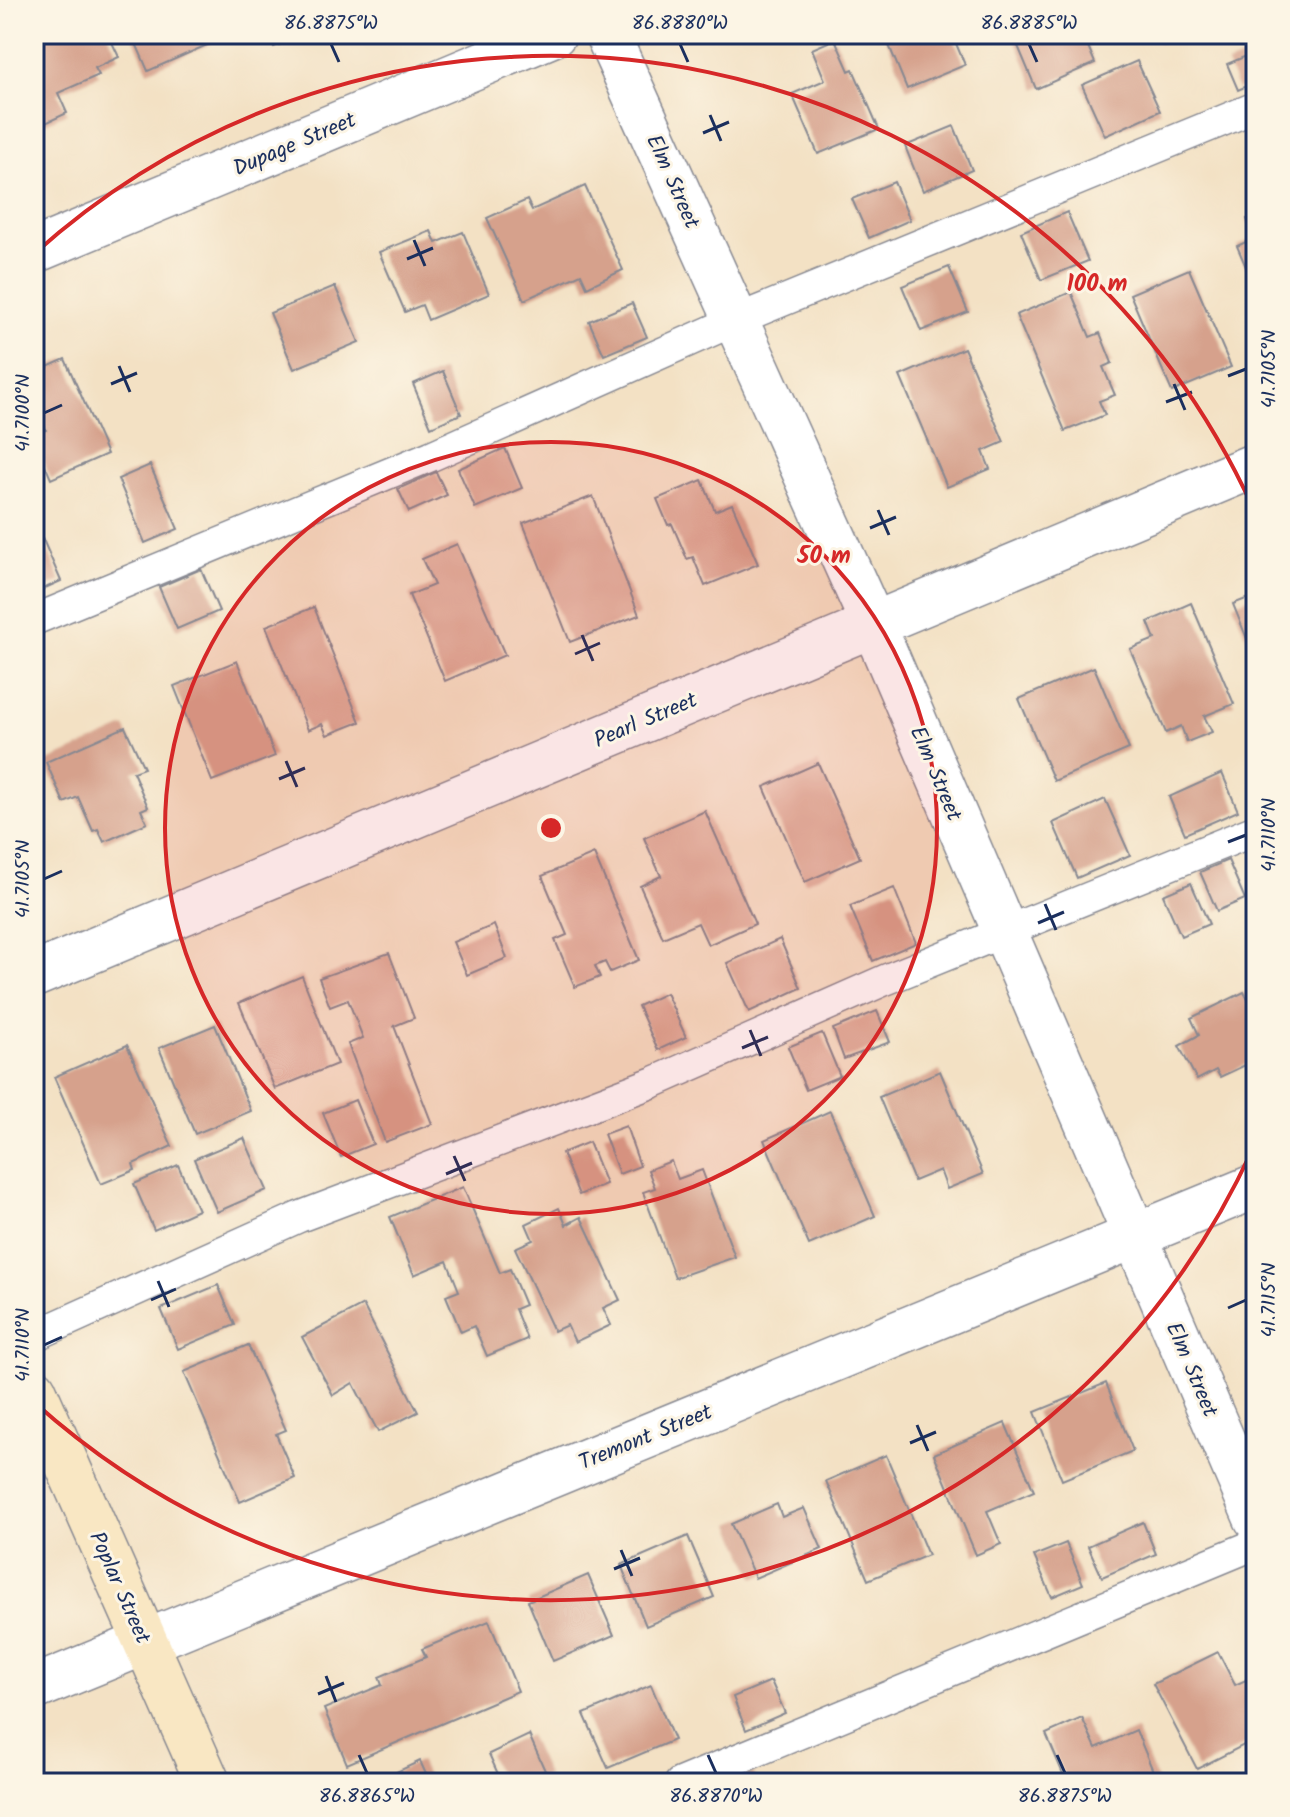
<svg xmlns="http://www.w3.org/2000/svg" width="1290" height="1817" font-family="Kalam,sans-serif">
<rect width="100%" height="100%" fill="#fcf5e5"/>
<filter id="ink" filterUnits="userSpaceOnUse"><feTurbulence type="fractalNoise" baseFrequency=".0125" numOctaves="2"/><feDisplacementMap in="SourceGraphic" scale="16" xChannelSelector="R" yChannelSelector="G"/><feConvolveMatrix kernelMatrix="1 2 1 2 8 2 1 2 1" color-interpolation-filters="sRGB"/></filter>
<filter id="wash" filterUnits="userSpaceOnUse"><feTurbulence type="fractalNoise" baseFrequency=".006" numOctaves="4" result="noise"/><feDisplacementMap in="SourceGraphic" scale="32" xChannelSelector="R" yChannelSelector="G"/><feGaussianBlur stdDeviation="1.8" result="paint"/><feColorMatrix in="noise" values="0 0 0 0 0 0 0 0 0 0 0 0 0 0 0 0 0 1.4 0 .05"/><feComposite in="paint" operator="in"/></filter>
<g filter="url(#wash)">
<rect width="100%" height="100%" fill="#f3e1c4"/>
<g id="blocks">
<g fill="#d6a18c">
<path d="M34,34H108L119,57L95,68L99,75L58,93L67,113L37,127L34,121Z"/>
<path d="M132,34H232L148,71Z"/>
<path d="M268,34H304L274,47Z"/>
<path d="M895,34H952L965,65L907,89L886,38Z"/>
<path d="M1013,34H1083L1095,63L1036,89Z"/>
<path d="M1155,34H1180L1159,43Z"/>
<path d="M835,39L849,71L853,69L879,129L818,154L792,94L825,80L812,49Z"/>
<path d="M1256,52V82L1238,90L1227,64Z"/>
<path d="M1137,61L1160,111L1105,136L1082,85Z"/>
<path d="M954,126L972,170L923,191L905,146Z"/>
<path d="M894,182L910,220L869,238L852,199Z"/>
<path d="M585,186L623,270L587,287L581,274L524,300L487,218L527,200L532,210Z"/>
<path d="M1067,212L1088,261L1041,280L1021,232Z"/>
<path d="M1256,215V290L1237,246L1255,238L1247,219Z"/>
<path d="M431,231L436,243L463,232L489,294L428,320L422,305L405,312L379,252Z"/>
<path d="M949,267L968,312L921,331L902,286Z"/>
<path d="M1189,269L1231,367L1172,392L1130,294Z"/>
<path d="M335,286L359,342L294,369L270,313Z"/>
<path d="M1071,292L1090,337L1100,333L1112,363L1103,367L1115,395L1099,401L1105,415L1065,431L1016,315Z"/>
<path d="M632,303L647,337L604,355L589,321Z"/>
<path d="M964,348L1004,442L983,451L990,469L947,487L900,376Z"/>
<path d="M65,359L107,454L51,479L34,440V435L46,430L34,401V373Z"/>
<path d="M443,371L461,414L431,427L413,384Z"/>
<path d="M505,448L522,488L475,508L458,469Z"/>
<path d="M150,465L178,529L145,543L118,479Z"/>
<path d="M436,472L447,495L409,512L398,489Z"/>
<path d="M702,480L715,511L732,504L758,564L705,586L693,557L687,559L672,524L668,525L657,499Z"/>
<path d="M593,496L639,615L570,642L523,523Z"/>
<path d="M37,526L61,581L34,593V527Z"/>
<path d="M457,544L505,655L445,681L409,595L434,585L422,559Z"/>
<path d="M201,569L219,611L177,629L159,587Z"/>
<path d="M1256,595V661L1233,604Z"/>
<path d="M1191,603L1234,704L1204,716L1212,732L1187,742L1181,726L1166,733L1130,649L1155,639L1148,622Z"/>
<path d="M314,607L360,722L327,735L322,724L308,730L266,626Z"/>
<path d="M237,661L275,756L212,781L174,686Z"/>
<path d="M1094,667L1129,749L1054,781L1019,699Z"/>
<path d="M125,727L144,768L133,772L148,807L141,810L147,823L104,842L98,829L93,831L78,797L64,803L46,762Z"/>
<path d="M818,763L860,858L805,882L764,787Z"/>
<path d="M1222,773L1238,811L1185,834L1169,797Z"/>
<path d="M1105,799L1130,855L1077,878L1053,823Z"/>
<path d="M705,811L755,924L708,945L698,923L663,938L640,886L661,876L644,838Z"/>
<path d="M594,854L639,960L610,972L605,962L595,966L600,977L575,987L555,940L567,935L542,876Z"/>
<path d="M1228,860L1245,899L1217,911L1200,872Z"/>
<path d="M1191,883L1209,924L1181,936L1163,895Z"/>
<path d="M894,888L916,943L873,961L850,906Z"/>
<path d="M494,925L507,958L467,975L453,942Z"/>
<path d="M780,939L801,988L749,1012L727,963Z"/>
<path d="M389,953L414,1018L394,1026L432,1124L385,1142L348,1044L363,1038L348,1000L330,1007L319,978Z"/>
<path d="M302,976L337,1064L275,1089L239,1003Z"/>
<path d="M1244,992L1256,1015V1060L1220,1077L1216,1070L1197,1080L1179,1046L1199,1035L1191,1018Z"/>
<path d="M666,993L686,1037L658,1050L638,1006Z"/>
<path d="M877,1011L890,1042L844,1059L833,1029Z"/>
<path d="M215,1025L251,1111L195,1134L159,1048Z"/>
<path d="M822,1033L840,1076L806,1090L788,1047Z"/>
<path d="M127,1045L172,1146L133,1164L135,1170L101,1184L54,1077Z"/>
<path d="M940,1071L983,1174L947,1189L940,1170L914,1181L879,1097Z"/>
<path d="M355,1100L373,1144L341,1157L323,1113Z"/>
<path d="M830,1111L875,1216L809,1245L764,1140Z"/>
<path d="M626,1126L640,1166L619,1174L604,1134Z"/>
<path d="M244,1138L267,1190L217,1212L194,1159Z"/>
<path d="M589,1142L606,1184L579,1195L562,1153Z"/>
<path d="M671,1161L678,1179L702,1170L735,1257L675,1278L643,1192L655,1188L648,1170Z"/>
<path d="M178,1165L198,1210L154,1230L134,1184Z"/>
<path d="M463,1187L500,1273L510,1269L525,1305L515,1309L527,1339L487,1356L474,1326L461,1332L446,1296L459,1291L447,1261L414,1275L390,1217Z"/>
<path d="M559,1208L566,1225L581,1217L620,1300L603,1308L611,1325L575,1342L567,1325L554,1331L515,1248L533,1240L526,1224Z"/>
<path d="M218,1285L235,1325L178,1349L161,1309Z"/>
<path d="M363,1305L418,1412L378,1432L353,1383L333,1395L302,1337Z"/>
<path d="M248,1345L286,1430L276,1434L295,1478L240,1502L184,1372Z"/>
<path d="M1106,1383L1133,1451L1062,1480L1035,1412Z"/>
<path d="M1005,1423L1034,1491L987,1511L1001,1544L976,1555L934,1454Z"/>
<path d="M886,1455L928,1555L868,1580L826,1481Z"/>
<path d="M777,1504L782,1517L804,1508L822,1549L755,1578L731,1524Z"/>
<path d="M1143,1522L1156,1554L1102,1577L1088,1546Z"/>
<path d="M688,1536L714,1597L646,1626L621,1565Z"/>
<path d="M1066,1543L1083,1584L1052,1597L1034,1556Z"/>
<path d="M588,1575L614,1635L553,1661L528,1601Z"/>
<path d="M489,1621L518,1691L347,1764L324,1709L382,1685L379,1677L426,1657L422,1649Z"/>
<path d="M1218,1652L1235,1685L1248,1679L1256,1696V1739L1197,1769L1153,1684Z"/>
<path d="M771,1681L785,1713L746,1730L733,1697Z"/>
<path d="M651,1685L674,1740L608,1768L584,1714Z"/>
<path d="M1082,1718L1096,1748L1136,1730L1158,1783H1067L1046,1734Z"/>
<path d="M529,1735L547,1775L530,1783H502L489,1754Z"/>
<path d="M420,1761L430,1783H373Z"/>
<path d="M753,1773L757,1783H731Z"/>
</g>
</g>
</g>
<g filter="url(#ink)">
<use href="#blocks" fill-opacity="0" stroke="#878891" stroke-width="2"/>
<g fill="none" stroke-linecap="round" stroke-linejoin="round">
<defs>
<g id="lane">
<path d="M34,620L431,456L736,320L1256,107"/>
<path d="M34,1336L299,1217L654,1082L885,980L1256,830"/>
<path d="M680,1783L1256,1544"/>
</g>
<g id="street">
<path d="M607,34L873,624L1256,1518"/>
<path d="M34,251L554,34"/>
<path d="M34,975L1256,465"/>
<path d="M34,1688L1256,1186"/>
</g>
<path id="secondary" d="M34,1390L208,1783"/>
</defs>
<use href="#lane" stroke="#878891" stroke-width="33"/>
<use href="#street" stroke="#878891" stroke-width="47"/>
<use href="#secondary" stroke="#878891" stroke-width="47"/>
<use href="#lane" stroke="#fff" stroke-width="30"/>
<use href="#street" stroke="#fff" stroke-width="44"/>
<use href="#secondary" stroke="#f9e7c3" stroke-width="44"/>
</g>
</g>
<path fill="none" stroke="#1b2f5e" stroke-width="3" d="M331,44L339,62M680,44L688,62M1029,44L1037,62M710,115L721,141M703,133L729,122M414,240L425,266M407,259L433,248M119,366L130,392M1228,376L1246,369M111,384L137,373M1174,384L1185,410M1166,402L1192,392M44,413L62,405M878,510L889,535M870,528L896,517M582,635L593,661M575,654L600,643M286,761L297,787M279,779L305,768M1228,842L1246,835M44,879L62,871M1045,904L1056,930M1038,923L1064,912M750,1030L761,1056M742,1048L768,1037M454,1156L465,1181M446,1174L472,1163M158,1281L169,1307M151,1300L176,1289M1228,1308L1246,1300M44,1345L62,1337M917,1425L928,1451M910,1443L936,1432M621,1550L632,1576M614,1569L640,1558M326,1676L336,1702M318,1694L344,1683M359,1755L367,1773M708,1755L716,1773M1057,1755L1065,1773"/>
<circle cx="551" cy="828" r="386" fill="#d62828" fill-opacity=".12"/>
<g fill="none" stroke="#d62828" stroke-width="4">
<circle cx="551" cy="828" r="386"/>
<path d="M1253 1148A772 772 0 0 1 34 1402M34 254A772 772 0 0 1 1253 508"/>
</g>
<g text-anchor="middle" stroke-width="6" stroke-linejoin="round" paint-order="stroke">
<g font-size="22" fill="#1b2f5e" stroke="#fcf5e5">
<text transform="translate(294 143) rotate(-23)" y="8">Dupage Street</text>
<text transform="translate(674 181) rotate(66)" y="8">Elm Street</text>
<text transform="translate(645 719) rotate(-23)" y="8">Pearl Street</text>
<text transform="translate(937 773) rotate(67)" y="8">Elm Street</text>
<text transform="translate(1193 1369) rotate(67)" y="8">Elm Street</text>
<text transform="translate(645 1436) rotate(-22)" y="8">Tremont Street</text>
<text transform="translate(121 1587) rotate(66)" y="8">Poplar Street</text>
</g>
</g>
<circle cx="551" cy="828" r="12" fill="#d62828" stroke="#fcf5e5" stroke-width="4"/>
<g font-size="24" text-anchor="middle" font-weight="bold" fill="#d62828" stroke="#fcf5e5" stroke-width="6" stroke-linejoin="round" paint-order="stroke">
<text x="1097" y="291">100 m</text>
<text x="824" y="563">50 m</text>
</g>
<rect width="1290" height="1817" fill="none" stroke="#fcf5e5" stroke-width="88"/>
<rect x="44" y="44" width="1202" height="1729" fill="none" stroke="#1b2f5e" stroke-width="3"/>
<g font-size="20" text-anchor="middle" fill="#1b2f5e">
<text x="331" y="29">86.8875°W</text>
<text x="680" y="29">86.8880°W</text>
<text x="1029" y="29">86.8885°W</text>
<text transform="translate(1268 369) rotate(-90)" y="7">41.7105°N</text>
<text transform="translate(22 413) rotate(-90)" y="7">41.7100°N</text>
<text transform="translate(1268 835) rotate(-90)" y="7">41.7110°N</text>
<text transform="translate(22 879) rotate(-90)" y="7">41.7105°N</text>
<text transform="translate(1268 1300) rotate(-90)" y="7">41.7115°N</text>
<text transform="translate(22 1345) rotate(-90)" y="7">41.7110°N</text>
<text x="367" y="1802">86.8865°W</text>
<text x="716" y="1802">86.8870°W</text>
<text x="1065" y="1802">86.8875°W</text>
</g>
</svg>
